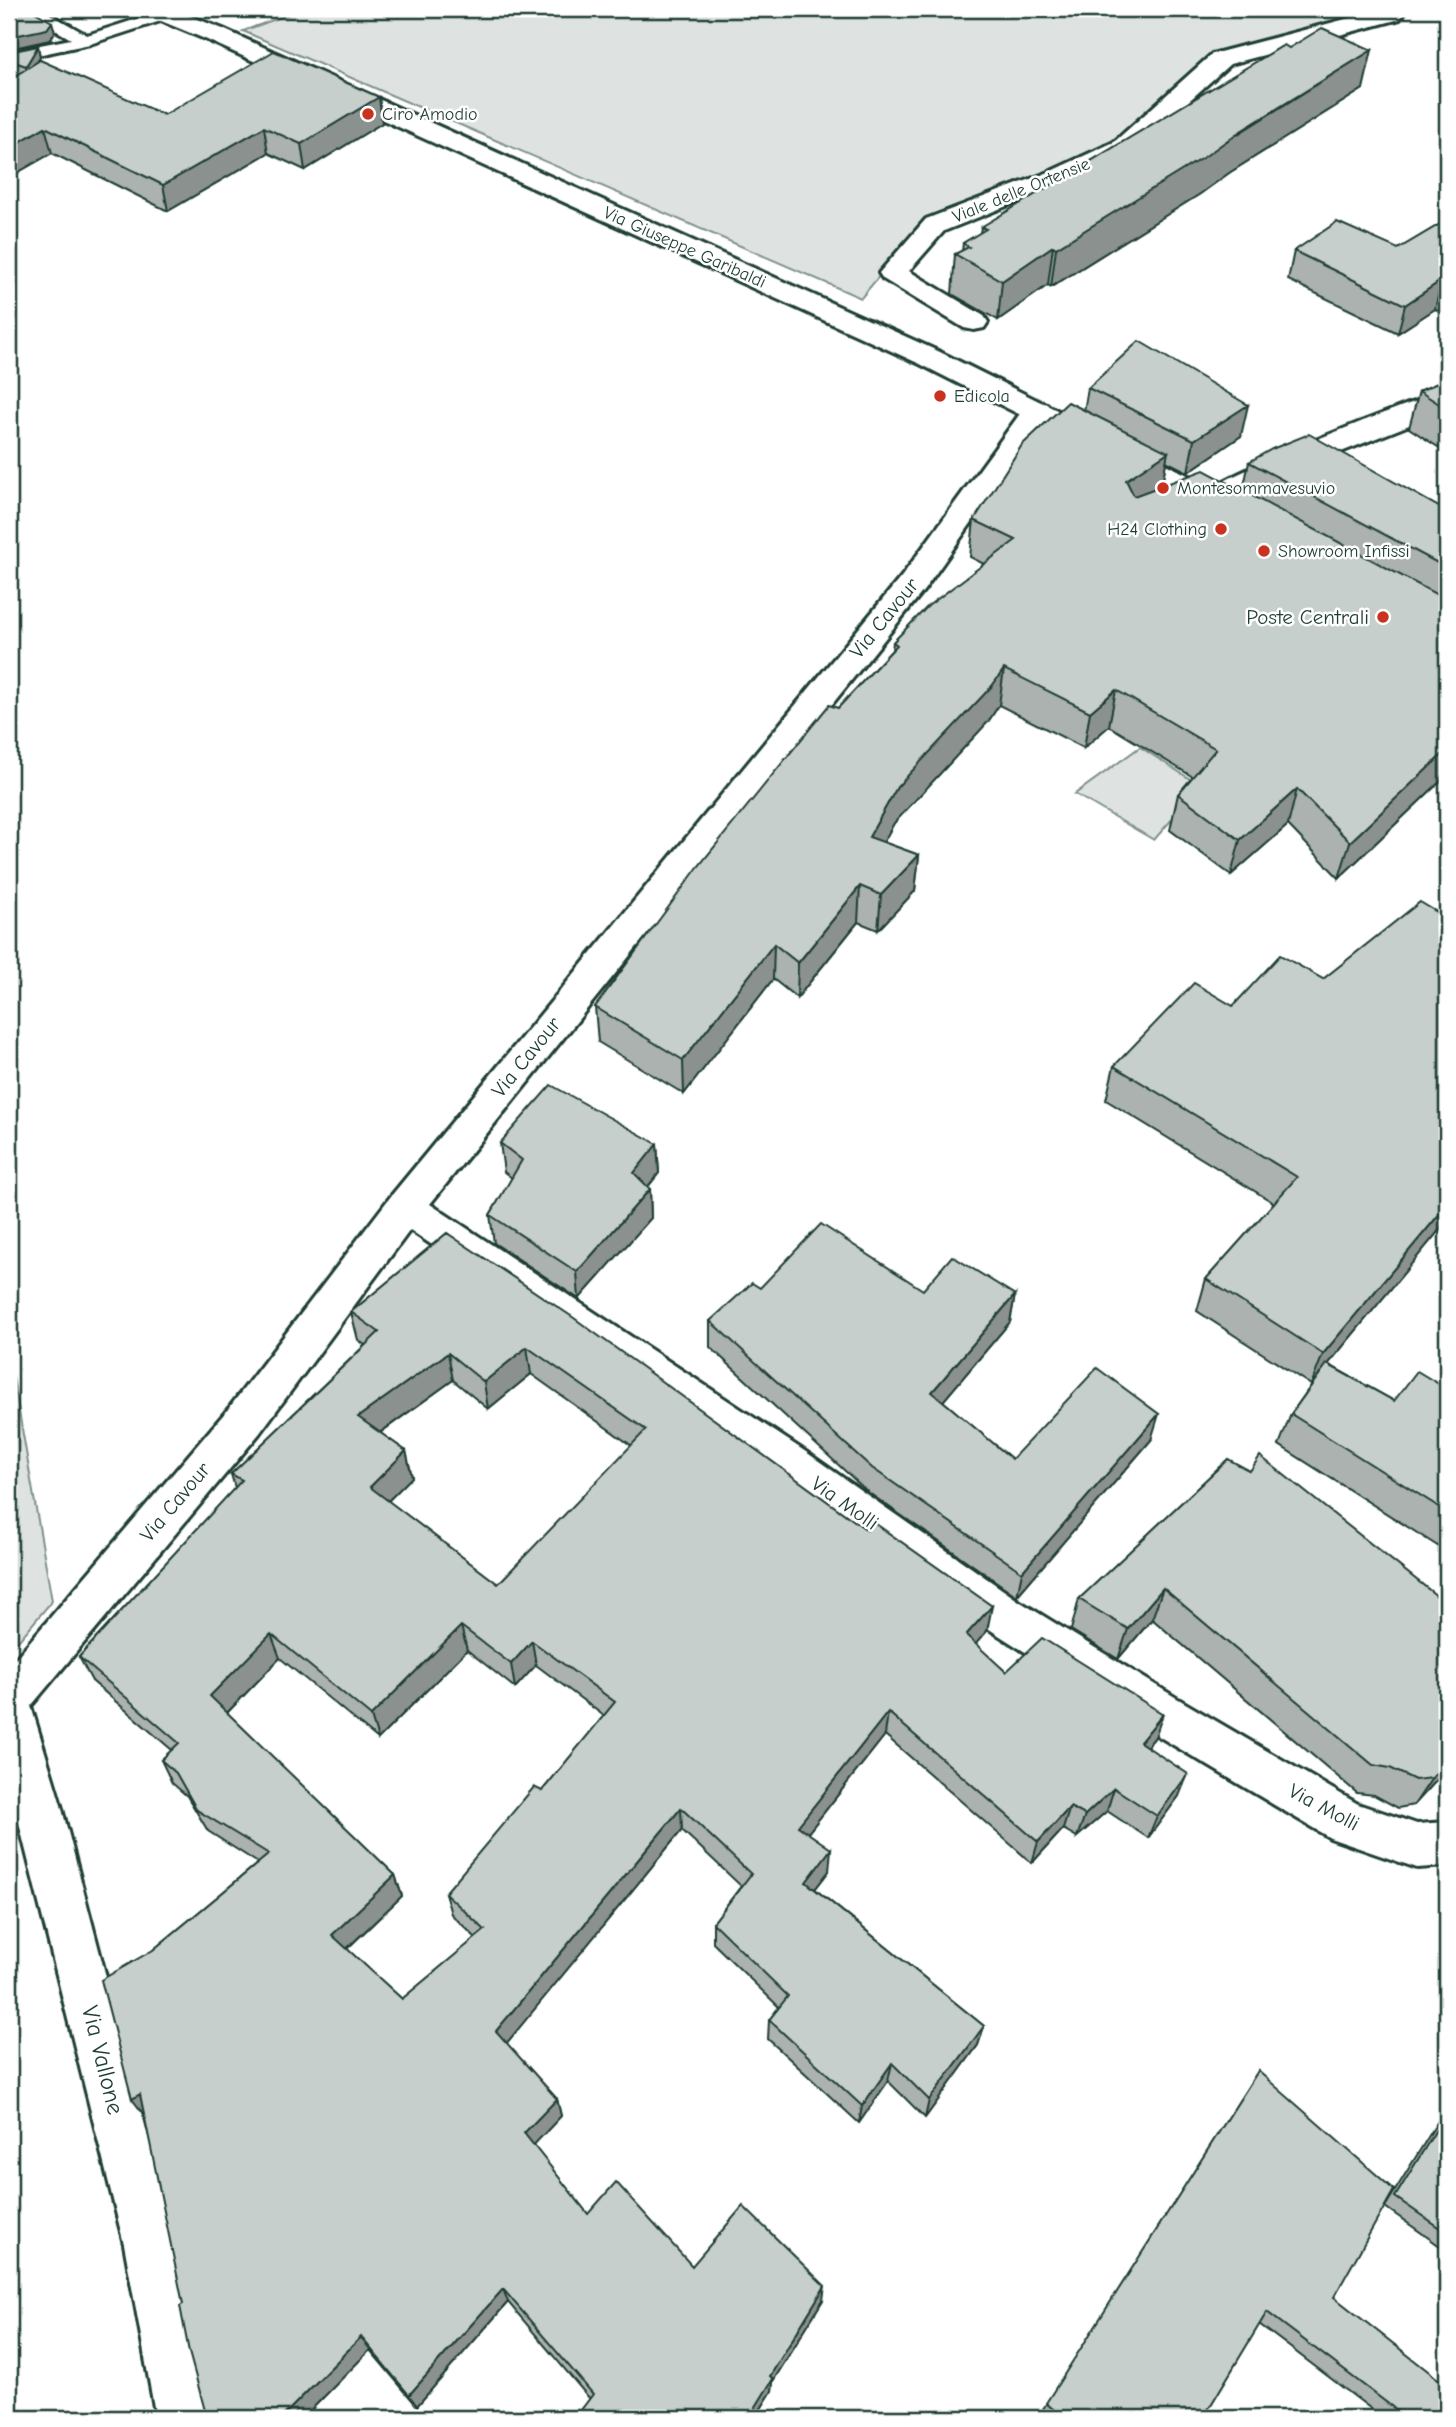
<svg xmlns="http://www.w3.org/2000/svg" width="1456" height="2427" font-family="'Comic Neue',sans-serif">
<rect width="100%" height="100%" fill="#fff"/>
<filter id="ink" filterUnits="userSpaceOnUse"><feTurbulence type="fractalNoise" baseFrequency=".0143" numOctaves="2"/><feDisplacementMap in="SourceGraphic" scale="14" xChannelSelector="R" yChannelSelector="G"/><feConvolveMatrix kernelMatrix="1 2 1 2 8 2 1 2 1" color-interpolation-filters="sRGB"/></filter>
<g filter="url(#ink)">
<g fill="#dee3e2" stroke="#7e908b" stroke-width="2">
<path d="M303,9H1371L1328,24L1222,50L1101,150L924,222L861,298L243,31Z"/>
<path d="M1140,747L1201,786L1154,840L1075,794Z"/>
<path d="M9,1354L52,1601L9,1652Z"/>
</g>
<g fill="none" stroke-linecap="round" stroke-linejoin="round">
<defs>
<path id="lane" d="M41,9L87,35L165,10L173,15L170,18L90,44L9,61V51L71,39L30,15L9,18V10Z"/>
<g id="street">
<path d="M1384,9H1400L1404,14L1400,19L1230,64L1132,152L1067,182L944,231L909,271L984,316L988,322L984,328L974,330L964,328L883,279L879,273L926,219L1049,172L1114,142L1212,54Z"/>
<path d="M1447,391V410L1263,483L1223,506L1212,508L1201,506L1197,499C1211,478 1413,400 1447,391Z"/>
<path d="M1037,401L1047,404L1051,410L924,590L430,1204L806,1452L1019,1601L1175,1697L1358,1804L1417,1824L1447,1822V1866L1417,1868L1330,1838L1143,1727L989,1629L776,1478L410,1230L259,1434L31,1706L61,1805L176,2244L209,2418H156L124,2244L9,1783V1666L229,1408L391,1196L902,576L1027,404Z"/>
</g>
<path id="secondary" d="M140,9H172L223,29L940,352L1232,497L1236,504L1232,511L1221,513L1210,511L920,364L205,39L144,14Z"/>
</defs>
<use href="#lane" stroke="#1f3d34" stroke-width="6"/>
<use href="#street" stroke="#1f3d34" stroke-width="6"/>
<use href="#secondary" stroke="#1f3d34" stroke-width="6"/>
<use href="#lane" fill="#fff" fill-rule="evenodd"/>
<use href="#street" fill="#fff" fill-rule="evenodd"/>
<use href="#secondary" fill="#fff" fill-rule="evenodd"/>
</g>
<g fill="#abb2af" stroke="#1f3d34" stroke-width="2" fill-rule="evenodd">
<path d="M1446,9H1447V32L1441,29Z"/>
<path d="M38,46L40,57L38,62L164,115L379,97L382,123L305,170L268,153L168,211L52,153L15,174L9,172V80L19,74L9,70V52Z"/>
<path d="M1363,89L1229,173L1200,194L1051,287L1048,285L998,320L952,294L955,254L962,251L963,243L980,233L981,227Z"/>
<path d="M1447,220V315L1435,309L1398,333L1288,280L1294,251L1398,249Z"/>
<path d="M1447,379V453L1409,428L1419,391Z"/>
<path d="M1088,388L1241,436L1188,472L1166,461L1162,486L1243,491L1249,462L1439,507L1447,510V775L1339,878L1288,825L1231,875L1170,830L1178,794L1193,777L1109,726L1084,748L999,705L988,722L894,823L883,842L919,855L915,891L878,930L858,922L797,998L773,979L684,1094L598,1042L595,1007L838,708L892,650L893,642L984,564L970,557L974,520L1084,411Z"/>
<path d="M1447,918V1221L1328,1364L1394,1401L1447,1389V1552L1279,1445L1291,1414L1317,1377L1311,1385L1197,1311L1206,1279L1274,1203L1106,1100L1114,1066L1233,1006L1323,979Z"/>
<path d="M500,1143L657,1144L659,1173L648,1187L650,1189L651,1218L579,1299L494,1243L490,1215L512,1178L504,1172Z"/>
<path d="M447,1233L987,1631L975,1644L1006,1672L1155,1737L1147,1746L1179,1796L1148,1838L1107,1811L1077,1837L1063,1829L1032,1863L885,1735L808,1833L829,1871L815,1889L984,2026L978,2045L925,2118L888,2081L859,2123L768,2039L769,2020L779,2007L713,1943V1923L741,1886L682,1830L506,2043L557,2099L561,2116L533,2145L588,2214L692,2266L823,2300L773,2381L772,2391L755,2418H575L590,2399L508,2302L417,2406L370,2350L303,2418H207L183,2304L153,1950L258,1863L208,1831L187,1796L172,1783L161,1760L172,1750L92,1681L79,1657L235,1488L231,1474L365,1345L358,1340L351,1312ZM531,1374L632,1446L498,1584L388,1501L412,1477L406,1451L380,1433L453,1380L488,1409ZM467,1650L515,1688L536,1665L604,1716L542,1791L445,1893L451,1914L476,1938L402,1999L347,1949L402,1896L395,1875L227,1713L280,1658L378,1739Z"/>
<path d="M760,1288L923,1290L1015,1295L1010,1322L943,1401L1012,1459L1151,1440L1017,1596L869,1493L710,1347V1321Z"/>
<path d="M1228,1459L1447,1604V1769L1414,1805L1398,1808L1374,1795L1357,1793L1152,1619L1118,1659L1071,1630L1079,1599Z"/>
<path d="M1258,2071L1334,2297L1447,2418H1383L1259,2324L1203,2418H1048L1041,2412Z"/>
<path d="M1447,2109V2251L1385,2207L1441,2116Z"/>
</g>
<g fill="#8b918f" stroke="#1f3d34" stroke-width="2">
<path d="M52,22L55,32L50,40L9,49V37Z"/>
<path d="M38,46L40,57L29,77L26,66Z"/>
<path d="M1372,50L1363,89L1229,173L1200,194L1051,287L1056,248Z"/>
<path d="M379,97L382,123L305,170L301,144Z"/>
<path d="M45,127L52,153L15,174L9,152V148Z"/>
<path d="M264,127L268,153L168,211L163,185Z"/>
<path d="M1053,246L1048,285L998,320L1002,281Z"/>
<path d="M1442,280L1435,309L1398,333L1405,305Z"/>
<path d="M1248,405L1241,436L1188,472L1194,440Z"/>
<path d="M1168,452L1161,489L1120,516L1126,480Z"/>
<path d="M1004,669L999,705L988,722L894,823L867,873L869,837L897,787Z"/>
<path d="M1116,690L1109,726L1084,748L1090,712Z"/>
<path d="M1447,750V775L1339,878L1350,842Z"/>
<path d="M1297,789L1288,825L1231,875L1240,840Z"/>
<path d="M919,855L915,891L878,930L881,895Z"/>
<path d="M860,886L858,922L797,998L798,963Z"/>
<path d="M774,944L773,979L684,1094L683,1060Z"/>
<path d="M657,1144L659,1173L635,1202L634,1173Z"/>
<path d="M650,1189L651,1218L579,1299L577,1272Z"/>
<path d="M1447,1205V1221L1311,1385L1323,1354Z"/>
<path d="M1015,1295L1010,1322L929,1418L932,1392Z"/>
<path d="M527,1347L531,1374L488,1409L484,1382Z"/>
<path d="M448,1353L453,1380L364,1444L358,1417Z"/>
<path d="M1159,1414L1151,1440L1017,1596L1022,1572Z"/>
<path d="M406,1451L412,1477L376,1513L370,1487Z"/>
<path d="M1163,1588L1152,1619L1118,1659L1128,1629Z"/>
<path d="M992,1606L987,1631L962,1660L966,1635Z"/>
<path d="M461,1626L467,1650L378,1739L371,1716Z"/>
<path d="M271,1634L280,1658L220,1720L210,1696Z"/>
<path d="M532,1641L536,1665L515,1688L511,1664Z"/>
<path d="M888,1712L885,1735L796,1848L798,1826Z"/>
<path d="M1163,1714L1155,1737L1132,1765L1140,1742Z"/>
<path d="M1447,1761V1769L1414,1805L1432,1778Z"/>
<path d="M1188,1774L1179,1796L1148,1838L1157,1816Z"/>
<path d="M1114,1788L1107,1811L1077,1837L1085,1815Z"/>
<path d="M1070,1807L1063,1829L1032,1863L1038,1842Z"/>
<path d="M681,1808L682,1830L501,2050L496,2031Z"/>
<path d="M831,1849L829,1871L805,1902L806,1882Z"/>
<path d="M395,1875L402,1896L340,1955L332,1935Z"/>
<path d="M984,2026L978,2045L925,2118L929,2100Z"/>
<path d="M892,2063L888,2081L859,2123L862,2106Z"/>
<path d="M140,2094L145,2116L132,2099Z"/>
<path d="M557,2099L561,2116L529,2150L524,2133Z"/>
<path d="M825,2286L823,2300L773,2381L772,2391L755,2418H749L770,2376Z"/>
<path d="M503,2289L508,2302L417,2406L409,2395Z"/>
<path d="M361,2337L370,2350L303,2418H281Z"/>
</g>
<g fill="#c7cfcc" stroke="#1f3d34" stroke-width="2" fill-rule="evenodd">
<path d="M9,9H30L52,22L47,29L9,37Z"/>
<path d="M1322,28L1372,50L1236,134L1207,155L1056,248L1053,246L1002,281L955,254L969,247L963,243L986,229L981,227L1284,45L1289,48Z"/>
<path d="M38,46L26,66L9,60V52Z"/>
<path d="M274,51L379,97L301,144L264,127L163,185L45,127L9,148V80L40,60L164,115Z"/>
<path d="M1447,220V283L1442,280L1405,305L1294,251L1337,222L1398,249Z"/>
<path d="M1139,341L1248,405L1194,440L1088,388Z"/>
<path d="M1447,379V409L1419,391Z"/>
<path d="M1068,402L1168,452L1126,480L1134,496L1204,470L1447,600V750L1350,842L1297,789L1240,840L1178,794L1216,749L1116,690L1090,712L1004,669L992,686L897,787L869,837L919,855L881,895L860,886L798,963L774,944L683,1060L595,1007L698,867L829,705L838,708L897,645L893,642L928,606L1016,540L974,520L1022,445Z"/>
<path d="M1309,434L1439,507L1447,510V568L1249,462L1272,449Z"/>
<path d="M1420,902L1447,918V1205L1323,1354L1206,1279L1297,1177L1114,1066L1194,983L1233,1006L1280,955L1323,979Z"/>
<path d="M551,1085L657,1144L634,1173L650,1189L577,1272L490,1215L522,1160L500,1143Z"/>
<path d="M821,1224L923,1290L952,1256L1015,1295L932,1392L1012,1459L1097,1368L1159,1414L1022,1572L872,1468L710,1321L752,1283L760,1288Z"/>
<path d="M447,1233L574,1318L867,1530L873,1522L992,1606L966,1635L1006,1672L1042,1638L1163,1714L1140,1742L1188,1774L1157,1816L1114,1788L1085,1815L1070,1807L1038,1842L888,1712L798,1826L831,1849L806,1882L984,2026L929,2100L892,2063L862,2106L769,2020L788,1996L713,1923L751,1874L681,1808L496,2031L557,2099L524,2133L588,2214L616,2182L692,2266L743,2206L825,2286L770,2376L773,2379L749,2418H575L593,2394L503,2289L409,2395L361,2337L281,2418H207L189,2352L180,2306L183,2304L140,2094L132,2099L101,1980L153,1950L269,1854L197,1810L176,1773L161,1760L179,1743L79,1657L242,1480L231,1474L379,1332L351,1312ZM527,1347L646,1430L498,1584L370,1487L406,1451L358,1417L448,1353L484,1382ZM461,1626L511,1664L532,1641L615,1702L542,1791L534,1787L445,1893L485,1930L402,1999L332,1935L395,1875L210,1696L271,1634L371,1716Z"/>
<path d="M1327,1364L1394,1401L1417,1371L1447,1389V1512L1291,1414Z"/>
<path d="M1260,1456L1447,1604V1761L1432,1778L1415,1780L1390,1768L1373,1765L1163,1588L1128,1629L1079,1599L1228,1459L1250,1471Z"/>
<path d="M1258,2071L1394,2190L1334,2297L1447,2386V2418H1407L1267,2312L1203,2418H1064L1046,2403Z"/>
<path d="M1447,2112V2233L1395,2197Z"/>
</g>
</g>
<g fill="#c8321e" stroke="#fff" stroke-width="2.5">
<circle cx="368" cy="114" r="7"/>
<circle cx="940" cy="396" r="7"/>
<circle cx="1163" cy="488" r="7"/>
<circle cx="1221" cy="529" r="7"/>
<circle cx="1264" cy="551" r="7"/>
<circle cx="1383" cy="617" r="7"/>
</g>
<g text-anchor="middle" stroke-width="5" stroke-linejoin="round" paint-order="stroke">
<g font-size="18" fill="#1f3d34" stroke="#fff" text-anchor="start">
<text x="382" y="120">Ciro Amodio</text>
<text x="954" y="402">Edicola</text>
<text x="1177" y="494">Montesommavesuvio</text>
<text x="1207" y="535" text-anchor="end">H24 Clothing</text>
<text x="1278" y="557">Showroom Infissi</text>
</g>
<g font-size="18" fill="#1f3d34" stroke="#fff">
<text transform="translate(1021 190) rotate(-22)" y="6">Viale delle Ortensie</text>
<text transform="translate(685 247) rotate(24)" y="6">Via Giuseppe Garibaldi</text>
</g>
<g font-size="21" fill="#1f3d34" stroke="#fff" text-anchor="end">
<text x="1369" y="624">Poste Centrali</text>
</g>
<g font-size="21" fill="#1f3d34" stroke="#fff">
<text transform="translate(884 618) rotate(-51)" y="7">Via Cavour</text>
<text transform="translate(526 1057) rotate(-51)" y="7">Via Cavour</text>
<text transform="translate(175 1502) rotate(-50)" y="7">Via Cavour</text>
<text transform="translate(845 1503) rotate(35)" y="7">Via Molli</text>
<text transform="translate(1324 1807) rotate(28)" y="7">Via Molli</text>
</g>
<g font-size="24" fill="#1f3d34" stroke="#fff">
<text transform="translate(103 2060) rotate(76)" y="8">Via Vallone</text>
</g>
</g>
<rect width="1456" height="2427" fill="none" stroke="#fff" stroke-width="35"/>
<rect x="18" y="18" width="1421" height="2392" fill="none" stroke="#1f3d34" stroke-width="2.5" filter="url(#ink)"/>
</svg>
